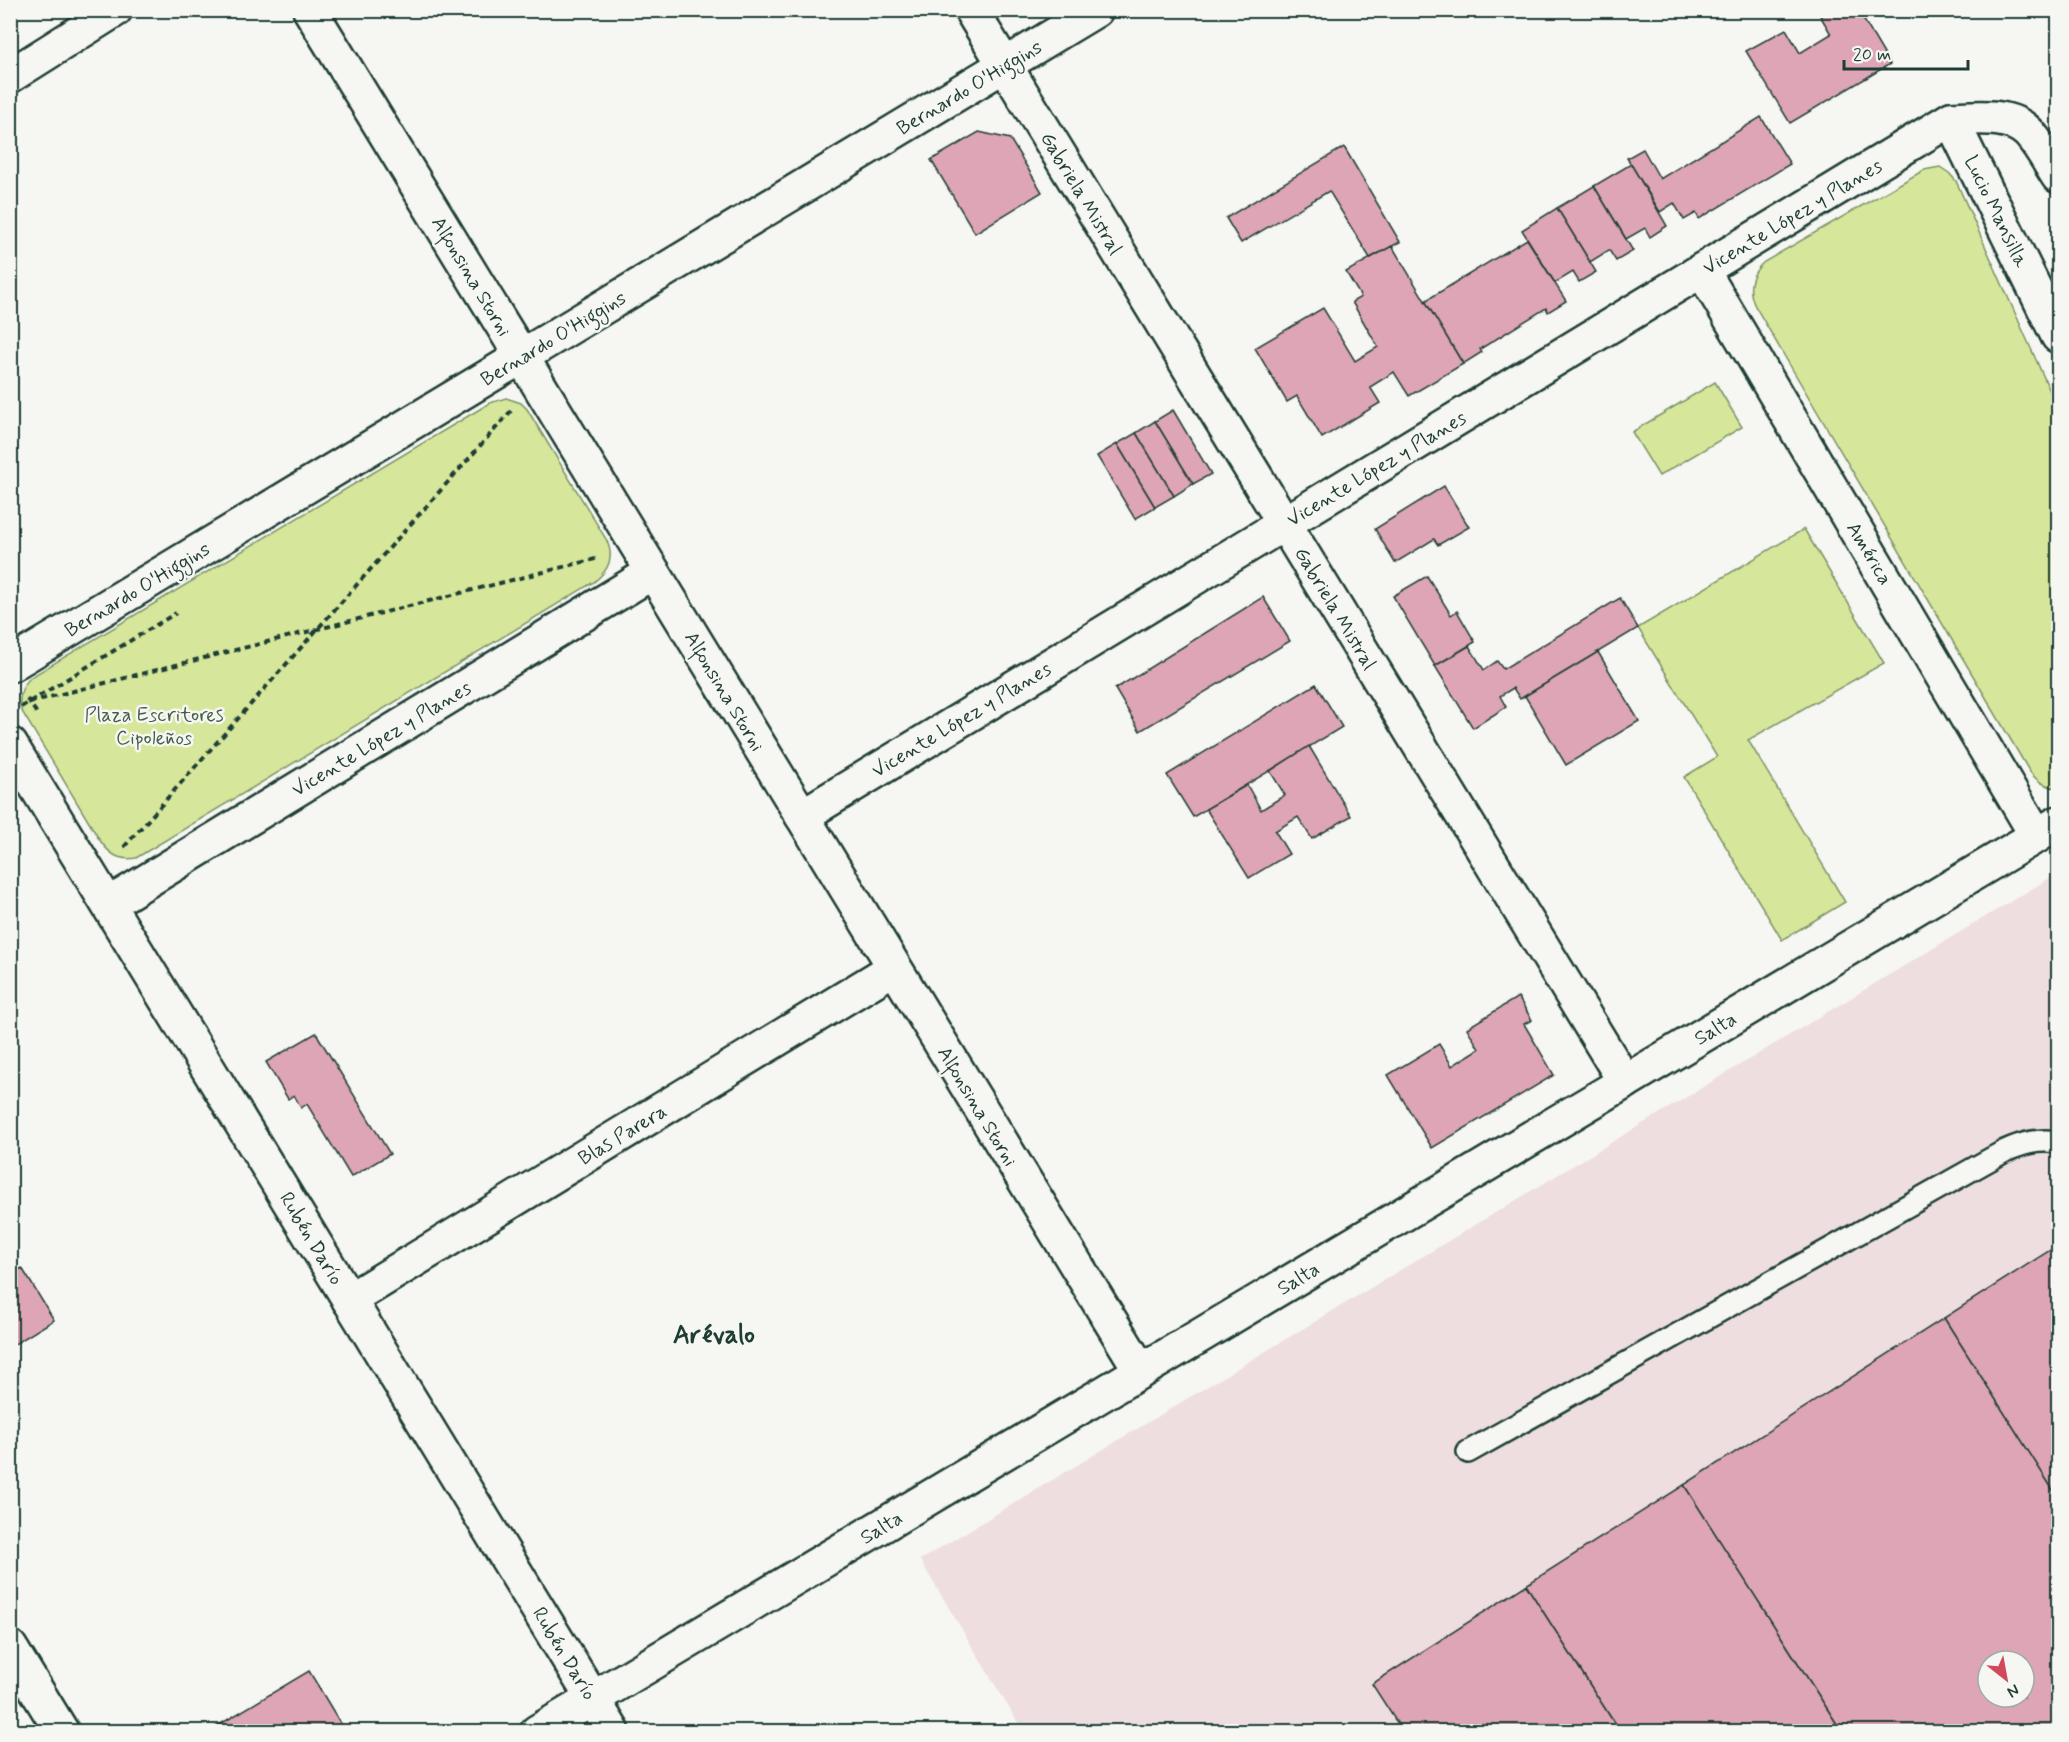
<svg xmlns="http://www.w3.org/2000/svg" width="2069" height="1742" font-family="Mynerve,sans-serif">
<rect width="100%" height="100%" fill="#f6f6f2"/>
<filter id="ink" filterUnits="userSpaceOnUse"><feTurbulence type="fractalNoise" baseFrequency=".0167" numOctaves="2"/><feDisplacementMap in="SourceGraphic" scale="12" xChannelSelector="R" yChannelSelector="G"/><feConvolveMatrix kernelMatrix="1 2 1 2 8 2 1 2 1" color-interpolation-filters="sRGB"/></filter>
<g filter="url(#ink)">
<path fill="#eedee0" fill-rule="evenodd" d="M2058,873V1731H1023L920,1560ZM1988,1661H2024V1697H1988Z"/>
<g fill="#d6e79b" stroke="#7a9268" stroke-width="1.5">
<path d="M1940,167L1949,173L1956,181L2058,409V788C2044,786 2036,781 2028,769L1755,306C1747,290 1750,274 1764,262L1924,170Z"/>
<path d="M1715,382L1742,427L1659,476L1632,432Z"/>
<path d="M506,398L521,403L527,409L606,539C615,557 609,570 594,582L136,858C118,861 109,854 99,839L20,708C19,694 22,686 31,677L490,403Z"/>
<path d="M1804,529L1884,663L1748,740L1845,902L1782,940L1684,777L1717,757L1638,628Z"/>
</g>
<g fill="#dda5b6" stroke="#1f3d34" stroke-width="1.5" fill-rule="evenodd">
<path d="M1820,10H1875L1862,17L1890,64L1790,123L1746,51L1786,29L1800,53L1831,34L1818,12Z"/>
<path d="M1761,117L1790,164L1699,219L1696,213L1684,220L1674,203L1660,212L1627,158L1643,149L1660,179Z"/>
<path d="M979,132L1010,139L1042,192L975,233L931,160Z"/>
<path d="M1344,147L1400,242L1370,258L1329,191L1241,243L1226,218Z"/>
<path d="M1631,164L1667,226L1650,237L1645,228L1626,239L1594,186Z"/>
<path d="M1594,186L1633,251L1616,261L1609,250L1590,262L1557,208Z"/>
<path d="M1557,208L1596,272L1579,282L1573,272L1555,283L1522,230Z"/>
<path d="M1527,239L1566,301L1548,312L1546,308L1480,349L1482,352L1463,364L1425,301Z"/>
<path d="M1392,246L1463,364L1409,396L1394,372L1370,387L1380,403L1322,438L1297,396L1287,402L1255,348L1323,308L1355,361L1378,347L1352,302L1361,297L1346,272Z"/>
<path d="M1173,410L1211,474L1193,484L1155,421Z"/>
<path d="M1155,421L1193,484L1174,496L1136,433Z"/>
<path d="M1136,433L1174,496L1155,507L1117,444Z"/>
<path d="M1117,444L1155,507L1135,519L1097,456Z"/>
<path d="M1444,486L1469,527L1438,545L1434,539L1395,563L1375,529Z"/>
<path d="M1427,576L1451,615L1457,611L1475,642L1435,666L1393,596Z"/>
<path d="M1263,597L1290,641L1140,731L1115,689Z"/>
<path d="M1620,598L1638,628L1520,699L1513,688L1500,696L1506,707L1473,728L1435,666L1469,646L1484,670L1497,661L1503,669Z"/>
<path d="M1598,652L1639,721L1566,765L1525,696Z"/>
<path d="M1316,684L1342,727L1193,817L1167,775Z"/>
<path d="M1309,746L1351,816L1312,839L1298,817L1275,831L1289,854L1249,878L1206,809L1247,785L1261,810L1285,795L1270,771Z"/>
<path d="M1518,997L1532,1020L1524,1024L1554,1075L1432,1148L1388,1075L1439,1044L1452,1066L1479,1049L1467,1028Z"/>
<path d="M316,1033L390,1154L351,1177L307,1104L301,1108L294,1095L288,1099L266,1062Z"/>
<path d="M2058,1245V1498L1944,1318Z"/>
<path d="M22,1268L54,1320L10,1347V1275Z"/>
<path d="M1944,1318L2058,1498V1732H1842L1684,1485ZM1988,1661H2024V1697H1988Z"/>
<path d="M1684,1485L1842,1732H1620L1526,1585Z"/>
<path d="M1526,1585L1620,1732H1403L1372,1684Z"/>
<path d="M309,1671L341,1724L329,1732H207Z"/>
</g>
<g fill="none" stroke-linecap="round" stroke-linejoin="round">
<defs>
<path id="lane" d="M1468,1452L2005,1151C2023,1143 2038,1139 2058,1142"/>
<g id="street">
<path d="M310,10L1141,1371"/>
<path d="M971,10L1625,1082"/>
<path d="M10,76L115,10"/>
<path d="M1951,119L2058,336"/>
<path d="M1702,270L2037,836"/>
<path d="M10,744L613,1732"/>
<path d="M802,816L1951,119C1976,118 2010,113 2029,133C2040,145 2049,162 2058,176"/>
<path d="M109,904L653,572"/>
<path d="M349,1300L894,968"/>
<path d="M537,1732L2058,823"/>
</g>
<g id="secondary">
<path d="M10,665L1096,10"/>
<path d="M10,1647L62,1732"/>
</g>
</defs>
<use href="#lane" stroke="#1f3d34" stroke-width="26"/>
<use href="#street" stroke="#1f3d34" stroke-width="38"/>
<use href="#secondary" stroke="#1f3d34" stroke-width="38"/>
<g stroke="#1f3d34" stroke-width="4" stroke-dasharray="6 4.5" stroke-linecap="butt">
<path d="M27,699L38,715"/>
<path d="M30,702L599,558"/>
<path d="M21,707L176,613"/>
<path d="M124,847L511,411"/>
</g>
<use href="#lane" stroke="#f6f6f2" stroke-width="21"/>
<use href="#street" stroke="#f6f6f2" stroke-width="33"/>
<use href="#secondary" stroke="#f6f6f2" stroke-width="33"/>
</g>
</g>
<g text-anchor="middle" stroke-width="5" stroke-linejoin="round" paint-order="stroke">
<g font-size="20" fill="#1f3d34" stroke="#f6f6f2">
<text transform="translate(969 87) rotate(-31)" y="7">Bernardo O'Higgins</text>
<text transform="translate(1082 193) rotate(59)" y="7">Gabriela Mistral</text>
<text transform="translate(1997 211) rotate(64)" y="7">Lucio Mansilla</text>
<text transform="translate(1792 216) rotate(-31)" y="7">Vicente López y Planes</text>
<text transform="translate(472 276) rotate(59)" y="7">Alfonsina Storni</text>
<text transform="translate(553 338) rotate(-31)" y="7">Bernardo O'Higgins</text>
<text transform="translate(1376 468) rotate(-31)" y="7">Vicente López y Planes</text>
<text transform="translate(1870 553) rotate(59)" y="7">América</text>
<text transform="translate(137 589) rotate(-31)" y="7">Bernardo O'Higgins</text>
<text transform="translate(1336 608) rotate(59)" y="7">Gabriela Mistral</text>
<text transform="translate(725 691) rotate(59)" y="7">Alfonsina Storni</text>
<text transform="translate(961 719) rotate(-31)" y="7">Vicente López y Planes</text>
<text transform="translate(381 738) rotate(-31)" y="7">Vicente López y Planes</text>
<text transform="translate(1715 1028) rotate(-31)" y="7">Salta</text>
<text transform="translate(978 1106) rotate(59)" y="7">Alfonsina Storni</text>
<text transform="translate(622 1134) rotate(-31)" y="7">Blas Parera</text>
<text transform="translate(312 1238) rotate(59)" y="7">Rubén Darío</text>
<text transform="translate(1298 1278) rotate(-31)" y="7">Salta</text>
<text transform="translate(881 1527) rotate(-31)" y="7">Salta</text>
<text transform="translate(565 1653) rotate(59)" y="7">Rubén Darío</text>
</g>
<g font-size="20" fill="#445f49" stroke="#f6f6f2">
<text x="154" y="721">Plaza Escritores<tspan x="154" dy="23">Cipoleños</tspan></text>
</g>
<g font-size="26" font-weight="bold" fill="#1f3d34" stroke="#f6f6f2">
<text x="714" y="1343">Arévalo</text>
</g>
</g>
<rect width="2069" height="1742" fill="none" stroke="#f6f6f2" stroke-width="36"/>
<rect x="18" y="18" width="2033" height="1706" fill="none" stroke="#1f3d34" stroke-width="2" filter="url(#ink)"/>
<g transform="translate(2006 1679) rotate(149)"><circle r="28" fill="#f6f6f2" stroke="#a0aca6" stroke-width="1.5"/>
<path d="M0-4.5L10 22L0 15L-10 22Z" fill="#d1495b"/>
<text y="-9" font-size="16" font-weight="bold" text-anchor="middle" fill="#1f3d34">N</text>
</g>
<path d="M1844 60v9h124v-9" fill="none" stroke="#1f3d34" stroke-width="3"/>
<text x="1853" y="60" font-size="18" fill="#1f3d34" stroke="#f6f6f2" stroke-width="4.5" paint-order="stroke">20 m</text>
</svg>
